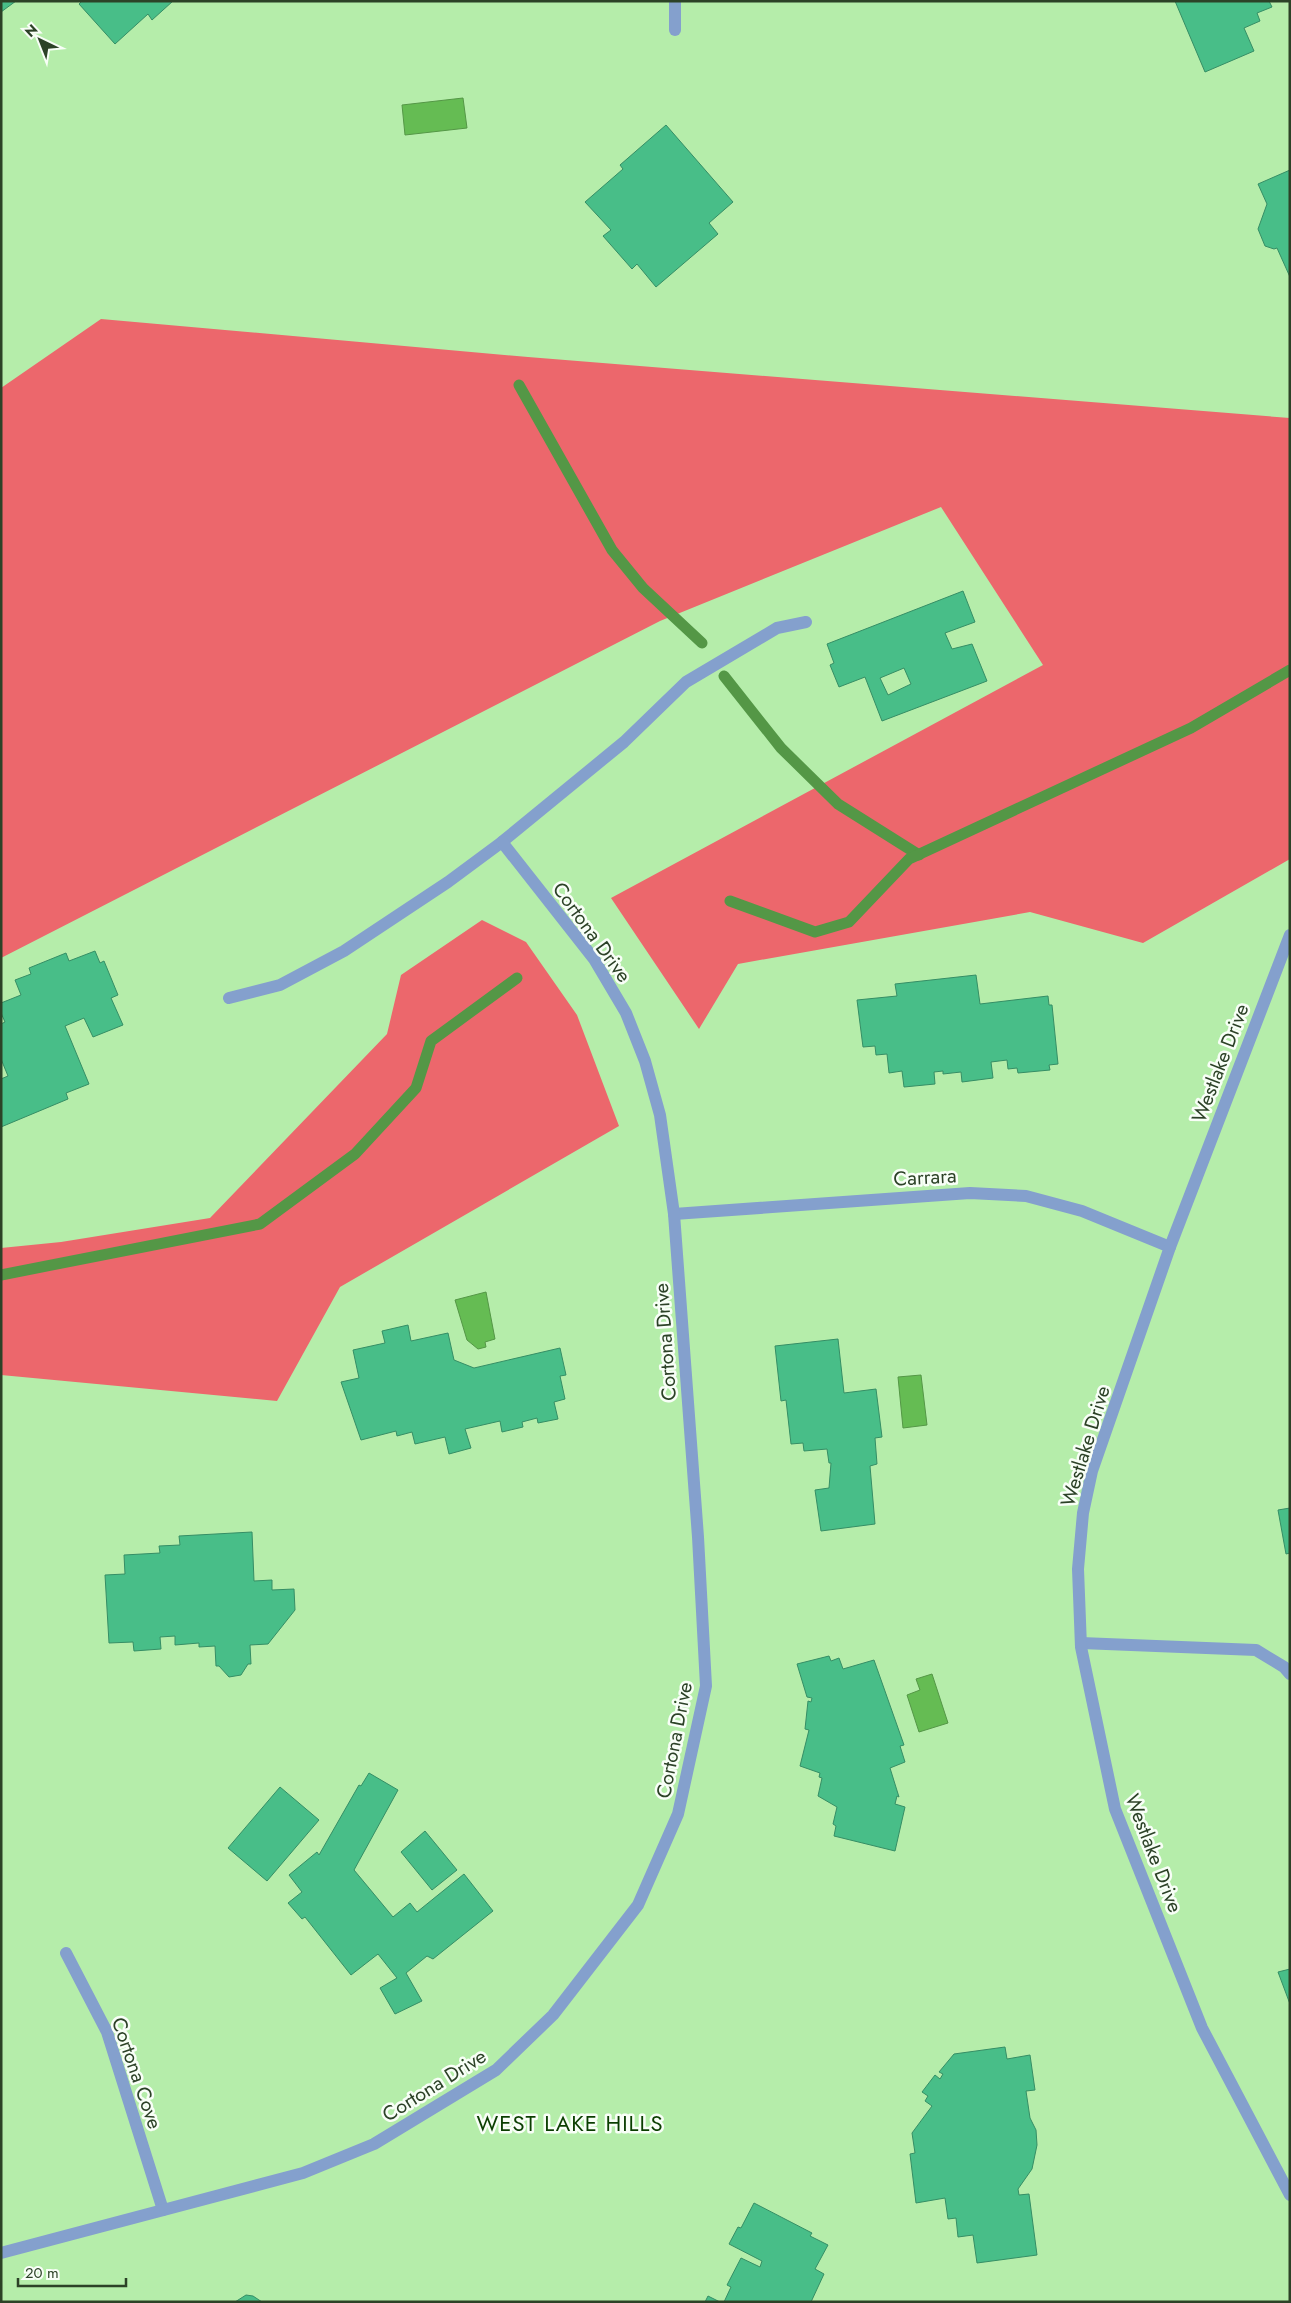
<svg xmlns="http://www.w3.org/2000/svg" width="1291" height="2303" font-family="Jost,sans-serif">
<rect width="100%" height="100%" fill="#b5edaa"/>
<g fill="#ec676c">
<path d="M101,319L528,357L1290,418V859L1143,943L1030,912L738,964L699,1029L611,898L1043,665L941,507L660,621L1,958V388Z"/>
<path d="M482,920L526,942L577,1015L619,1126L340,1287L277,1401L1,1375V1248L61,1242L210,1218L387,1034L401,975Z"/>
</g>
<g fill="#65bc53" stroke="#549746">
<path d="M463,98L467,128L405,135L402,105Z"/>
<path d="M486,1292L495,1339L485,1342L486,1347L478,1349L467,1340L455,1300Z"/>
<path d="M921,1375L927,1425L903,1428L898,1377Z"/>
<path d="M932,1674L948,1723L919,1732L907,1695L920,1690L916,1679Z"/>
</g>
<g fill="none" stroke-linecap="round" stroke-linejoin="round">
<g stroke="#549746" stroke-width="11">
<path d="M519,385L612,550L643,588L702,643"/>
<path d="M724,676L781,748L838,804L919,855"/>
<path d="M730,901L815,932L849,922L909,859L1191,728L1290,670"/>
<path d="M1,1275L260,1224L355,1154L416,1088L431,1041L517,978"/>
</g>
</g>
<g fill="#48be88" stroke="#358e65" fill-rule="evenodd">
<path d="M1,1H16L1,12Z"/>
<path d="M82,1H173L152,20L148,14L115,44L79,4Z"/>
<path d="M1175,1H1269L1272,7L1257,13L1260,21L1244,28L1254,51L1205,72Z"/>
<path d="M666,125L733,202L709,223L718,234L656,287L637,264L632,269L603,236L611,230L585,202L623,169L620,165Z"/>
<path d="M1290,170V277L1277,248L1274,249L1265,246L1258,229L1267,204L1258,184Z"/>
<path d="M963,591L975,622L945,633L952,649L972,644L987,681L882,721L865,677L839,687L830,665L834,663L827,644ZM904,668L911,684L888,695L880,678Z"/>
<path d="M95,951L100,963L104,961L118,995L111,998L123,1025L93,1037L84,1018L65,1026L89,1084L66,1093L68,1099L1,1127V1079L8,1076L1,1059V1024L5,1022L1,1013V1003L21,995L15,980L31,974L29,968L66,953L69,961Z"/>
<path d="M976,975L980,1004L1048,996L1049,1005H1052L1058,1064L1049,1065L1050,1070L1018,1073L1017,1068L1008,1069L1007,1060L991,1062L993,1078L962,1082L961,1072L943,1074V1071L934,1072L935,1084L904,1087L902,1071L889,1073L887,1054L876,1055L875,1046L863,1047L857,1000L897,996L895,984Z"/>
<path d="M408,1325L411,1341L448,1333L454,1360L474,1368L560,1348L566,1375L560,1376L565,1399L554,1402L558,1419L538,1423L537,1418L522,1422L523,1427L502,1432L500,1421L465,1429L471,1448L449,1454L445,1437L415,1444L412,1432L397,1436L396,1431L361,1440L341,1382L359,1378L353,1350L385,1343L382,1331Z"/>
<path d="M838,1339L844,1393L876,1389L882,1437L875,1438L877,1464L870,1466L875,1524L821,1531L815,1490L829,1488L831,1463H829L827,1449L804,1451L803,1443L791,1444L786,1400L781,1401L775,1346Z"/>
<path d="M1290,1508V1553L1286,1554L1278,1510Z"/>
<path d="M252,1532L254,1581L272,1580V1590L294,1589L295,1610L268,1644L250,1645L251,1664H248L241,1675L229,1677L219,1666H216L215,1646L199,1647V1643L175,1645V1636L160,1637L161,1649L134,1651L133,1642L109,1643L105,1575L125,1574L124,1555L160,1553L159,1546L180,1545L179,1536Z"/>
<path d="M829,1656L831,1661L839,1658L843,1669L874,1660L904,1745L900,1746L905,1762L890,1768L899,1797L897,1796L895,1804L905,1807L895,1851L834,1836L836,1826L833,1824L837,1807L818,1796L822,1778L819,1777L820,1773L800,1766L809,1730L805,1729L808,1701L811,1702L812,1698L807,1697L797,1664Z"/>
<path d="M369,1773L398,1790L354,1870L393,1917L410,1903L417,1912L464,1874L493,1911L433,1959L427,1956L406,1973L422,2001L395,2014L380,1988L397,1978L378,1954L351,1975L305,1917L302,1919L288,1903L302,1892L289,1875L317,1852L319,1855L359,1785L361,1786Z"/>
<path d="M280,1787L319,1820L267,1881L228,1848Z"/>
<path d="M425,1831L457,1870L432,1890L401,1852Z"/>
<path d="M1290,1969V2004L1278,1972Z"/>
<path d="M1005,2047L1007,2059L1030,2055L1035,2090L1026,2091L1030,2118L1036,2130L1037,2145L1032,2169L1018,2189L1019,2195L1029,2194L1037,2255L977,2263L973,2235L958,2237L956,2218L948,2219L945,2198L916,2203L910,2154L915,2153L912,2133L932,2106L925,2101L928,2096L922,2092L935,2075L940,2079L943,2074L939,2072L954,2054Z"/>
<path d="M754,2203L812,2233L810,2236L828,2245L815,2269L824,2274L811,2302H724L731,2287L727,2285L741,2258L760,2267L762,2261L729,2244L738,2227L741,2228Z"/>
<path d="M246,2295L253,2296L262,2302H235Z"/>
<path d="M708,2296L720,2302H705Z"/>
</g>
<g fill="none" stroke-linecap="round" stroke-linejoin="round">
<g stroke="#84a0cd" stroke-width="12">
<path d="M675,30V1"/>
<path d="M229,998L280,985L344,951L448,882L502,842L624,742L686,682L777,628L806,622"/>
<path d="M1081,1643L1256,1650L1284,1667L1290,1674"/>
</g>
<g stroke="#84a0cd" stroke-width="12">
<path d="M674,1214L970,1193L1026,1196L1082,1211L1170,1247"/>
<path d="M66,1953L107,2032L163,2210"/>
<path d="M1,2253L303,2173L374,2144L496,2070L553,2015L638,1905L678,1814L706,1686L698,1537L674,1214L660,1115L645,1061L626,1013L594,959L502,842"/>
</g>
<path stroke="#84a0cd" stroke-width="12" d="M1290,935L1170,1247L1092,1471L1083,1513L1078,1569L1081,1647L1115,1809L1202,2028L1290,2195"/>
</g>
<g text-anchor="middle" stroke-width="5" stroke-linejoin="round" paint-order="stroke">
<g font-size="20" fill="#2c4227" stroke="#f8fef7">
<text transform="translate(592 932) rotate(54)" y="7">Cortona Drive</text>
<text transform="translate(1220 1063) rotate(-69)" y="7">Westlake Drive</text>
<text transform="translate(925 1177) rotate(-3)" y="7">Carrara</text>
<text transform="translate(665 1342) rotate(-94)" y="7">Cortona Drive</text>
<text transform="translate(1085 1446) rotate(-73)" y="7">Westlake Drive</text>
<text transform="translate(674 1740) rotate(-79)" y="7">Cortona Drive</text>
<text transform="translate(1154 1853) rotate(69)" y="7">Westlake Drive</text>
<text transform="translate(137 2073) rotate(71)" y="7">Cortona Cove</text>
<text transform="translate(434 2085) rotate(-32)" y="7">Cortona Drive</text>
</g>
<g font-size="22" letter-spacing="1" fill="#0a3e00" stroke="#f8fef7">
<text x="570" y="2131">WEST LAKE HILLS</text>
</g>
</g>
<rect width="1291" height="2303" fill="none" stroke="#2c4227" stroke-width="5"/>
<g transform="translate(40 40) rotate(317)" stroke="#f8fef7" stroke-width="4" paint-order="stroke">
<path d="M0-4L9 19L0 12L-9 19Z" fill="#2c4227"/>
<text y="-8" font-size="14" font-weight="bold" text-anchor="middle" fill="#2c4227">N</text>
</g>
<path d="M18 2278v8h108v-8" fill="none" stroke="#2c4227" stroke-width="2.5"/>
<text x="25" y="2278" font-size="15" fill="#2c4227" stroke="#f8fef7" stroke-width="4" paint-order="stroke">20 m</text>
</svg>
